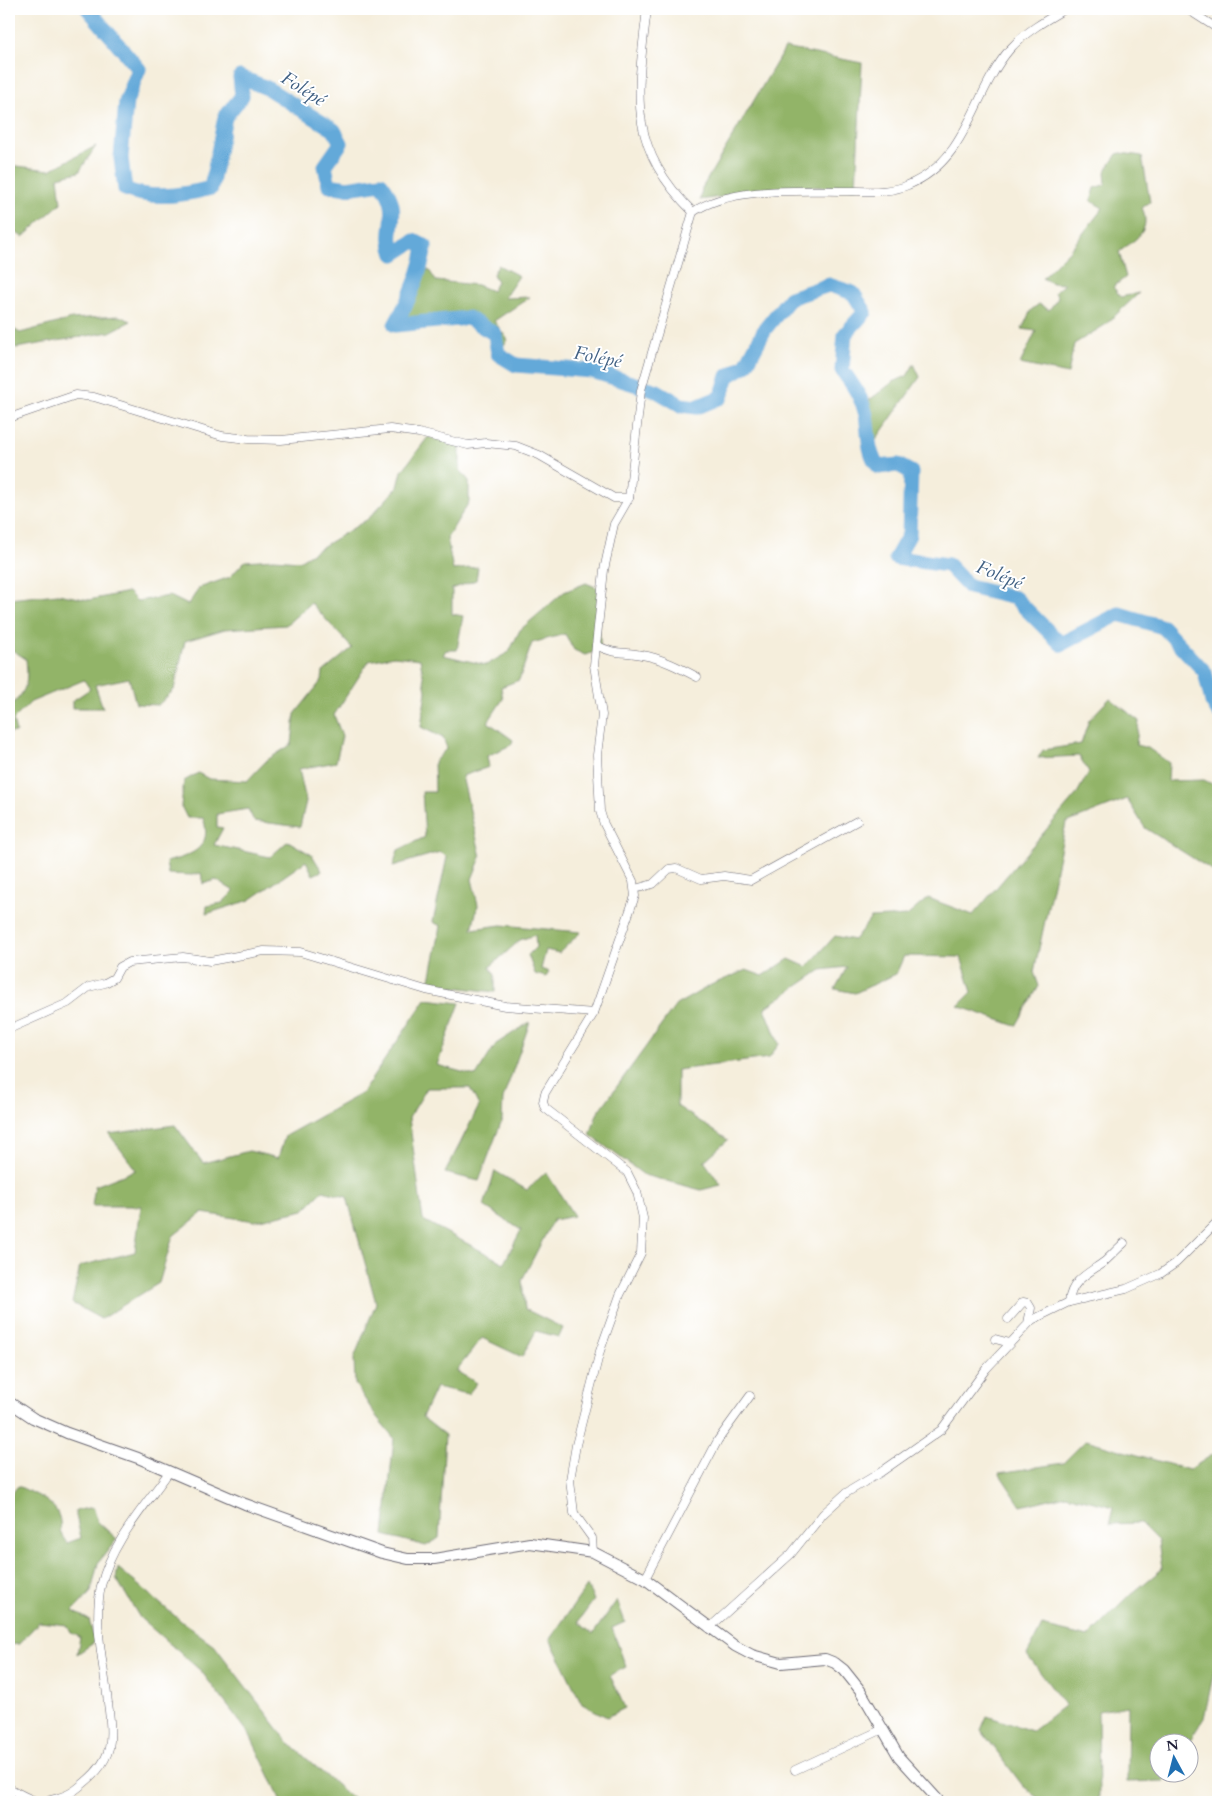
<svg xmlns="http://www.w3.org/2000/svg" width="1227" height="1811" font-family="Cardo,serif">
<rect width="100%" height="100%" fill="#fff"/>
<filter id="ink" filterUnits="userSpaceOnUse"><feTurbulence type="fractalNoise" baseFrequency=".02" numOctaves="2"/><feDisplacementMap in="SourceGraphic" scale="10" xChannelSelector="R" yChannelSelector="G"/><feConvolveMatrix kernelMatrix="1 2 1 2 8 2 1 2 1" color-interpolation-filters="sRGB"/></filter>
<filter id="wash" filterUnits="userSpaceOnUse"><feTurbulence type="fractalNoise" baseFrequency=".0096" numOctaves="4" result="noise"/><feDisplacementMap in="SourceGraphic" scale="20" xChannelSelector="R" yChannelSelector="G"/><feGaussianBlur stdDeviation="1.12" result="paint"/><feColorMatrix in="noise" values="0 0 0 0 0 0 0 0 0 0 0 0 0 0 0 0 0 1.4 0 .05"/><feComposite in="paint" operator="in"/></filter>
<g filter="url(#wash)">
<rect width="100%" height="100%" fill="#f5eedc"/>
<g fill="#92b468" stroke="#5a6b52">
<path d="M785,48L862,63L856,188L794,186L700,200L702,188Z"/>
<path d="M96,146L79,172L58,177L61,203L23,237L9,229V165L50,170Z"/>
<path d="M1121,153L1142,156L1150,202L1142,208C1152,232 1135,239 1119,252L1126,277L1113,287L1121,297L1139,293L1105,325L1074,344L1068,374L1020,364L1036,331L1022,329L1031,310L1039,304L1049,310L1058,298L1055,292L1064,284L1052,283L1042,278L1070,250L1103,208L1091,201L1095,188L1106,184L1105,172L1117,154Z"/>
<path d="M498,265L519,276L504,298L530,297L494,321L508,340L501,348L488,327L471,313L423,318L407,326L402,321V312L413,294L419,270H429L436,281L477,285L492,291L497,282L493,274Z"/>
<path d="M119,316L131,321L110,332L16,348L9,342V326L20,333L72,319Z"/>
<path d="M914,364L920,377L875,441L873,421L868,401L893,382L907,376Z"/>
<path d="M428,437L460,445V470L469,481V502L447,538L453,570L478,567L476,580L452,589V614L463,616L457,650H446L443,655L486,665L509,652L520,630L564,592L586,583L600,589L597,612L601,650L585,655L574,650L565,634L532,643L519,680L501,687L503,699L488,722L513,740L511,745L487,756L489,767L462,776L481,857L472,879L478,905L472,929L501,925L581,932L559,953L546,950L541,969L549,972L546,977L535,974L528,955L536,947L535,935L520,940L490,967L495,975V992L429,984L441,926L433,922L447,857L440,852L393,866L398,850L425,837L422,792H435L434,762L447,748L443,738L421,727L426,691L420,659L394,656L369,661L334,715L342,736L336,762L299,769L306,801L300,827L254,821L248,809L217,814V827L223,828L214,845L270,857L288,841L312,855L322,871L313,875L306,861L250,900L206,914L207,906L222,903L234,891L216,880L203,884L201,873L192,875L168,874L166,862C190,856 214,848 203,818H187L181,806L184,781L198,773L209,779L247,781L267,760L292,744L295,714L322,680L323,672L352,648L311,603L286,625L225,629L185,641L174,690L158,705L136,704L129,678L95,685L103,708H72V701L90,689L84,680L31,702L13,720L16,732L9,733V707C28,691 28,682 26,659L9,648V599L58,594L89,600L128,592L137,601L170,596L188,605L199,588L230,577L245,561L274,559L299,561L368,519L398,487L402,471Z"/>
<path d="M1110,698L1139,721L1136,745L1148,748L1169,763L1168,781L1204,780L1218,787V874L1145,828L1127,799L1066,823L1034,972L1039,986L1016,1026L958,1006L972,992L961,957L904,956L896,974L855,993L835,989L847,967L821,970L765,1008L779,1044L769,1058L677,1070V1106L728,1140L704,1161L721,1185L701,1190L644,1175L590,1135L597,1114L676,1005L711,985L746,970L763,976L789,959L807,967L835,936L854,940L871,918L907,916L928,898L973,915L1076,795L1089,772L1079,756L1038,758L1043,750L1081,744L1089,720Z"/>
<path d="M426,999L460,1003L437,1065L476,1076L496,1044L530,1022L503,1099L502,1120L479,1181L445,1173L479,1106L470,1088H427L409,1118L423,1220L504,1263L521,1230L484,1206L495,1171L527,1190L546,1172L574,1216L553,1220L522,1280L525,1309L563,1328L559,1337L536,1331L522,1357L482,1338L456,1371L477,1383L468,1394L436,1387L422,1417L445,1435L439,1538L426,1546L384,1535L394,1438L376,1416L355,1384L354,1358L376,1303L347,1197L323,1191L304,1210L255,1221L202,1213L173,1236L159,1283L101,1319L72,1303L80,1266L135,1252L141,1206H92L95,1186L136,1170L109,1134L175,1125L203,1163L249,1151L278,1158L285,1136L362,1093Z"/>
<path d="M1086,1440L1189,1470L1218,1451V1653L1204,1718L1188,1743L1160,1744V1774H1169L1164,1781L1127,1782L1128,1706L1098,1711L1099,1802H1044L1023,1786L981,1730L987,1716L1032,1731L1065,1705L1027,1655L1042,1626L1088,1637L1130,1595L1162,1569L1158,1541L1140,1523L1110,1524L1114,1507L1066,1495L1021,1506L999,1473L1063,1463Z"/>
<path d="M18,1486C32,1493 55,1501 59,1517C63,1531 56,1529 67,1543L81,1538L75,1511L93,1507L98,1522L117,1539L98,1563L91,1592L73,1611L89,1620L95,1642L77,1654L80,1637L71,1633L67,1625L39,1622L19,1644L9,1645V1497Z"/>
<path d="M118,1568L181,1621L214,1645L289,1743L356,1802H282L250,1735L201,1671L140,1618L116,1578Z"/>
<path d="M587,1586L594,1600L578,1622L593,1634L617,1600L625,1622L612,1628L626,1667L610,1675L625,1708L607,1717L582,1704L550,1639Z"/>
</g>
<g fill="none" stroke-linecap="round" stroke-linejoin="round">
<path stroke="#63a9d9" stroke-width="15" d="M88,9L139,69L126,102L121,158L125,189C150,200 185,195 211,188L225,117L242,96L240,77L267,88L334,130L341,143L325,166L329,185L347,188L381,183C405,213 383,228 394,254L414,241L425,246C421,274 409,300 395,325L468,318L495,334L498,354L516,365L592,371L657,391L681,405L697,407L721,397L728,376L746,365L765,329L790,298L829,285L853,293L865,312L845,334L842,370C852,384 862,397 866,415C869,432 867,454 879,467L898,465L911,472L909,535L896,558L948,565L969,587L1015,598L1061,644L1119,614L1163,627L1205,672L1212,702L1218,712"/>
</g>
</g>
<g filter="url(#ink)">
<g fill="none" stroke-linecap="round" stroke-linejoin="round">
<defs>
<g id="minor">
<path d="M1187,9L1218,29"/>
<path d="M693,212C730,186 804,191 848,191C868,191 890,193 908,185C969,160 972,93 1010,49C1025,32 1046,20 1065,9"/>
<path d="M9,418L76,395L94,397L222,436L248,439L281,440L390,429L419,433L468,445L486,443L516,446L539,455L614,498H629"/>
<path d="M596,645C615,655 622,651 642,655C661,658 680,668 697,677"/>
<path d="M635,889L653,884L669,869L676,868L701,879L724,876L751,880L857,821"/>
<path d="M9,1029L68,1003L89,987L105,983L114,978L120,967L129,962L183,957L210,961L264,951L300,952L426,990L505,1006L594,1013"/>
<path d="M1069,1302C1071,1280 1089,1273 1104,1262C1111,1256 1117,1249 1124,1243"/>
<path d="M1008,1319L1023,1302L1028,1303L1031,1308L1028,1323"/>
<path d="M995,1339L1010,1343"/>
<path d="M593,1552L592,1538L574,1513L570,1480L576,1445L600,1351L620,1295L641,1253L643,1218L637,1192L627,1172L545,1108L543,1102L545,1093L594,1013L635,896L633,881L604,824L600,811L597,755L602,715L594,665L604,570L614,524L629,498L641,390L693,212C626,146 637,94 647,9"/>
<path d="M645,1579L718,1440L750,1396"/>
<path d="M709,1628L791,1554L823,1514L846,1493L881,1472L941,1430L986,1369L1032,1320L1069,1302L1126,1289L1160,1274L1176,1263L1218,1221"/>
<path d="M795,1770L881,1730"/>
<path d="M9,1788C16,1792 25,1797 33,1800C46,1804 69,1796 79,1787C92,1777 105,1765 109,1748C112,1734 110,1717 108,1703C104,1664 93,1624 101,1586C111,1543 145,1506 169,1472"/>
</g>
<path id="tertiary" d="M9,1402L33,1418L67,1433L138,1458L245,1504L382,1553L408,1559H434L530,1543L593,1552L645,1579L735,1646L752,1655L781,1663L825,1659L835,1663L844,1670L860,1690L899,1757L940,1802"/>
</defs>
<use href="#minor" stroke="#6c6973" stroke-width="9"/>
<use href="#tertiary" stroke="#6c6973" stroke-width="12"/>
<use href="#minor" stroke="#fff" stroke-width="8"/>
<use href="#tertiary" stroke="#fff" stroke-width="10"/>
</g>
</g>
<g text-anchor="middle" stroke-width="4" stroke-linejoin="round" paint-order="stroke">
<g font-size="19" font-style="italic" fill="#3f5f82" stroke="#fff">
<text transform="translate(304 88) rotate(32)" y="7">Folépé</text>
<text transform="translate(598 356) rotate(11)" y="7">Folépé</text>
<text transform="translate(1000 574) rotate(22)" y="7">Folépé</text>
</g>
</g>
<rect width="1227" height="1811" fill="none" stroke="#fff" stroke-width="30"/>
<g transform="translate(1174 1758) rotate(353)"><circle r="24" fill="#ffffff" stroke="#a7a7b1"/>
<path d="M0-4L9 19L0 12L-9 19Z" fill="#1f6fb2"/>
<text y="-8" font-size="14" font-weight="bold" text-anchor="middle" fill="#22223b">N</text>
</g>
</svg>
